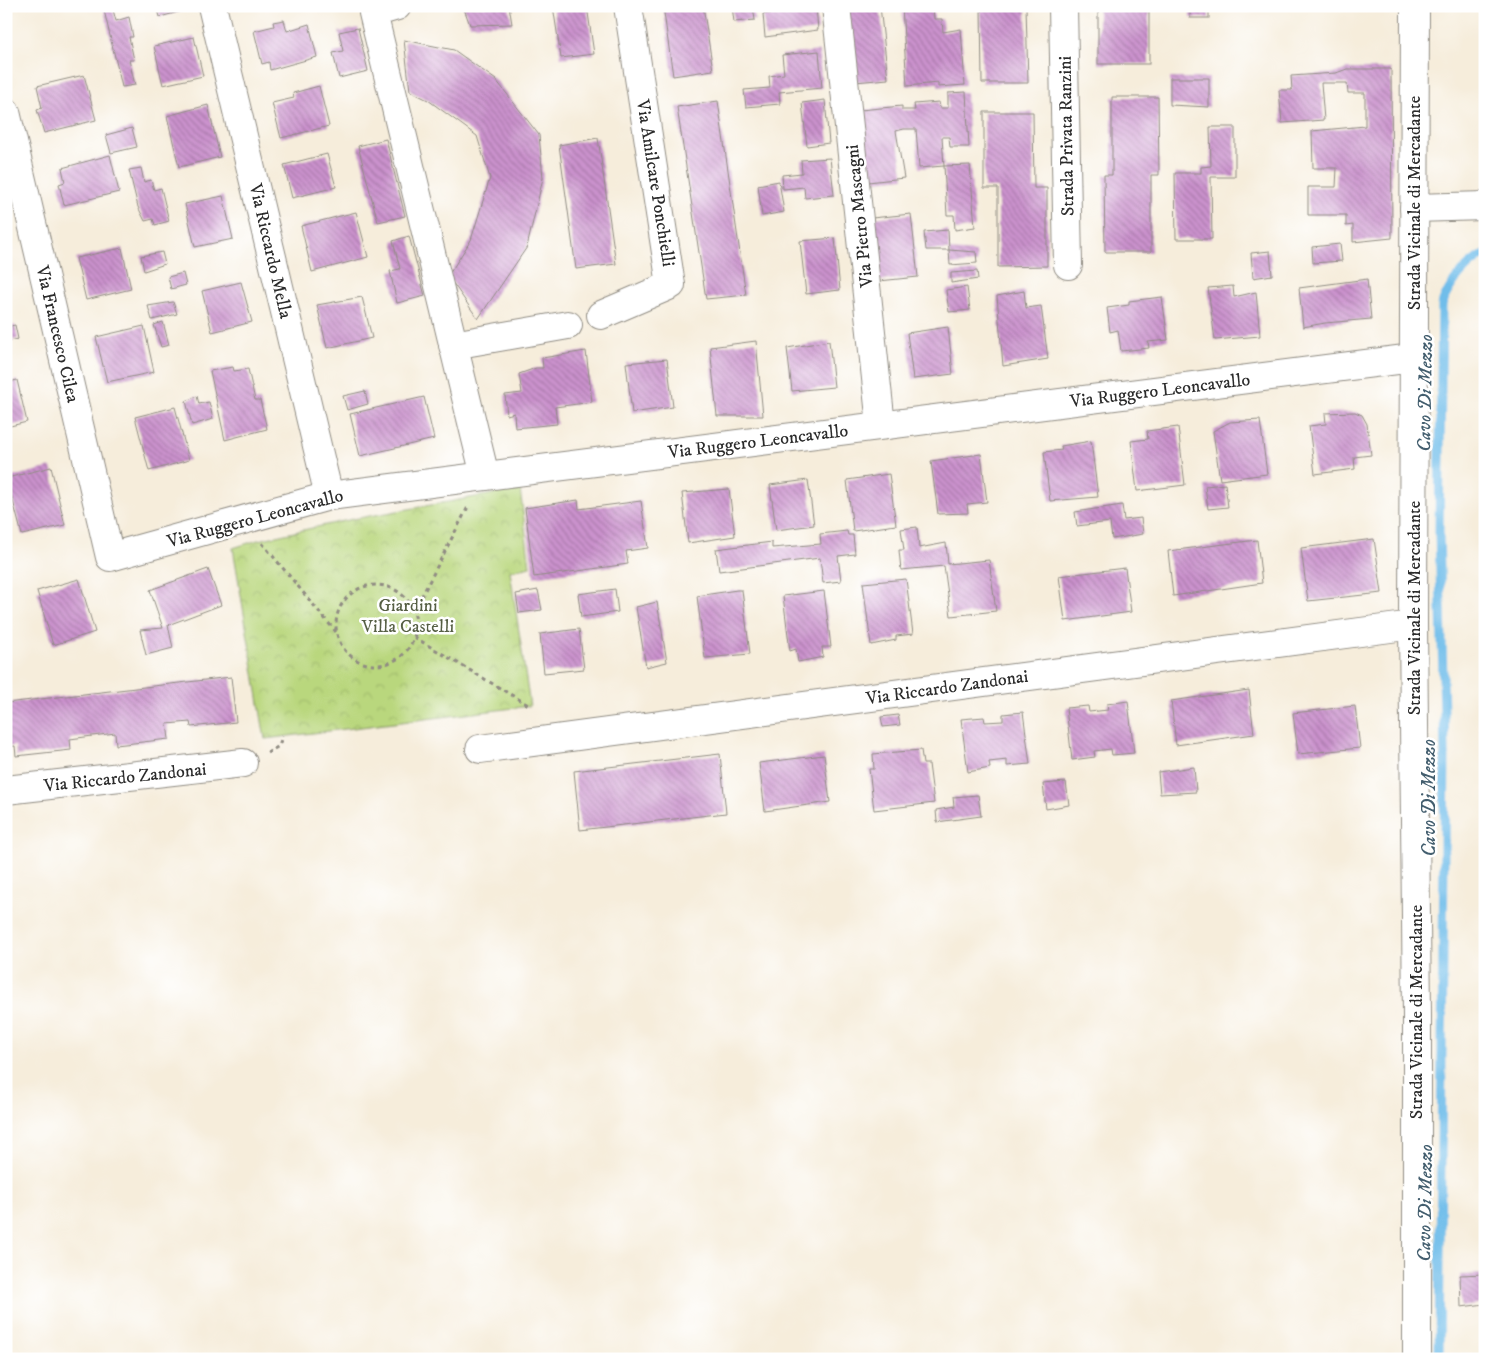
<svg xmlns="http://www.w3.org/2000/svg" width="1491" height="1365" font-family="'IM FELL DW Pica',serif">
<defs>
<pattern id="park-crowns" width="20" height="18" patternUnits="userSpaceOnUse" patternTransform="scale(1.25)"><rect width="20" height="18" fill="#b9d77d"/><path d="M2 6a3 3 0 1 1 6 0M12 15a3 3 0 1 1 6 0" fill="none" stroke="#9fb96c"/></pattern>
<pattern id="building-back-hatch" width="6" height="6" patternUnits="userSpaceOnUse" patternTransform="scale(1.25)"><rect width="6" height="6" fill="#cb92cd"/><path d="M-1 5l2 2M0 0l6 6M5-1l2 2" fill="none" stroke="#a577a7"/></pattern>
</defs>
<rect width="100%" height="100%" fill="#fff"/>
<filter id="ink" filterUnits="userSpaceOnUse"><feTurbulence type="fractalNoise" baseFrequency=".02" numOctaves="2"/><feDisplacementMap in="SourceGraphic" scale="10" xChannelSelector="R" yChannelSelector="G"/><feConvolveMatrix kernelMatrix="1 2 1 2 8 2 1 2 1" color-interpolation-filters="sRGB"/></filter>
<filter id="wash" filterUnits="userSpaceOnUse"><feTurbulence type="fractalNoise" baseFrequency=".0096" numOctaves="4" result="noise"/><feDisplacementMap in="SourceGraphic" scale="20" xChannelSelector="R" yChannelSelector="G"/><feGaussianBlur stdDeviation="1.12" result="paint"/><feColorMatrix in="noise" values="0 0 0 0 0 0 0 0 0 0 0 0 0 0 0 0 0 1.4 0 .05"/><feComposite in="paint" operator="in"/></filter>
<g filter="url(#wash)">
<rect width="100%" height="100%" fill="#f6eddb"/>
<path fill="url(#park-crowns)" stroke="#728154" d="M520,489L530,566L510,571L530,706L265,739L233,548L258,540L353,519Z"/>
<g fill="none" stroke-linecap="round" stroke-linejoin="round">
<path stroke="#70bdea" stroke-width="9" d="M1439,1359L1445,750L1439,533L1442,304C1449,285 1466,264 1485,254"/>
</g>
<g id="blocks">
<g fill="url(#building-back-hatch)">
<path d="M103,6H112L116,21L129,17L133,37H129L134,60H129L135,85L122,87Z"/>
<path d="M157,6H193V8L160,17Z"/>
<path d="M463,6H509L512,24L470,25Z"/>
<path d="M553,6H587L594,54L561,58Z"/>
<path d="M663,6H703L713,70L673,76Z"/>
<path d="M732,6H753L755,20L734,22Z"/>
<path d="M783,6H816L818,30L765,37L763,14L783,12Z"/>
<path d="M847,6H880L888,79L855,82Z"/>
<path d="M902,6H933L934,19H942L943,32L961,29L965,85L938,87V83L907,86Z"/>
<path d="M1026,6L1028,83H982L981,7Z"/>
<rect x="1098" y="6" width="51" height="58"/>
<rect x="1190" y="6" width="19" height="12"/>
<path d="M284,20L287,31L309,24L317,57L270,70L269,62L262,64L254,31L274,26L273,22Z"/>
<path d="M358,28L368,71L339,78L333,53L343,51L339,32Z"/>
<path d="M194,37L203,76L163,85L154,46Z"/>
<path d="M404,40L454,50L496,80L539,135L543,178L527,247L478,319L448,276L471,240L490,178L477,136L428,100L410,91Z"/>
<path d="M819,51L822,88L779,92L780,104L746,107L744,90L770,88L769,76L784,74L782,55Z"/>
<path d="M1347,69H1391L1392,238L1353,242V225L1346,226V215H1308V187H1336L1337,168H1313L1312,131L1365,126V93H1348L1347,83H1321L1324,120L1282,123L1279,90H1292L1291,76L1336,73Z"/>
<path d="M84,75L96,120L44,133L37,110L42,108L37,86Z"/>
<path d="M1170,78H1209V107L1170,105Z"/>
<path d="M319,86L329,126L281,138L272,103L294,98L293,93Z"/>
<path d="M966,92L969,147H950L949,137H942L944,166L919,168L916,129H904L896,131L904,178L868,182L860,110L902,106V110H915L914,104L939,102L940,108H948V93Z"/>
<path d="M1112,97H1158L1159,175H1151V252H1105L1104,175H1112Z"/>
<path d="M825,100L829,143L807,146L802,103Z"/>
<path d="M718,101L746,295L706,299L677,107Z"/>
<path d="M208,105L220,157L179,167L167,116Z"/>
<path d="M984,112H1033L1034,188H1047V266L998,267V188H984Z"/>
<path d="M1210,127H1235V177H1211L1212,239H1176L1175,173H1201V167L1211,166Z"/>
<path d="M132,128L137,147L111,153L106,135Z"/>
<path d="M598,138L616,264L576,269L559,145Z"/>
<path d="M386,139L405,216L378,222L358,146Z"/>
<path d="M327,154L336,187L292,198L284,165Z"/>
<path d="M110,155L119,192L64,205L59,184L65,182L62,168Z"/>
<path d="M830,158L834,195L805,198L804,187L783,189L782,175L802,173L801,160Z"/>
<path d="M970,165L975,227L955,230L954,215H947L944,166Z"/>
<path d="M141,168L144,182L151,180L154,190L161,188L169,221L155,225L153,219L145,221L138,207L129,170Z"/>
<path d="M779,181L784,212L762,216L758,185Z"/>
<path d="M223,196L233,239L195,247L185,204Z"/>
<path d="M356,212L368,257L312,272L301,226Z"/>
<path d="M911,214L918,277L879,281L872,218Z"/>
<path d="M948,230L949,250H926L924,232Z"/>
<path d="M409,236L425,296L397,303L390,271L400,269L393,241Z"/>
<path d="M835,238L840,290L806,294L800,241Z"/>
<path d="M1340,244L1342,261L1313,263L1312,247Z"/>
<path d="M122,248L131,289L86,300L76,258Z"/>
<path d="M949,250L976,252L977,263L950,265Z"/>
<path d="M1270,251L1272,275L1253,278L1251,253Z"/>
<path d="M162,252L165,264L144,271L141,256Z"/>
<path d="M977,271L978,279L951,283V273Z"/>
<path d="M183,273L186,285L171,289L168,277Z"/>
<path d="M1367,279L1371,319L1325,323L1303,327L1299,288Z"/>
<path d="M241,282L252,322L212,332L202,291Z"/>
<path d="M1233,286L1234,297L1256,292L1260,336L1215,340L1208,288Z"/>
<path d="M967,287L970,310L949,312L946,290Z"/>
<path d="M1024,291L1026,308L1041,306L1048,359L1003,366L997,296Z"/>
<path d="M362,297L372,338L327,348L317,305Z"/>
<path d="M1162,297L1168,340L1148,342L1149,348L1121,351L1118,330L1110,332L1107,308L1129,305V301Z"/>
<path d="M173,302L177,314L152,320L148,306Z"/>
<path d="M163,322L169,345L161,347L154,325Z"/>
<path d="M15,325L18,339L6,342V327Z"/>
<path d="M144,326L154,372L107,382L96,337Z"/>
<path d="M948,327L953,374L913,379L907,333Z"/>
<path d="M756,341L763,416H717L710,347Z"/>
<path d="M829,341L834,387L792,391L787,348Z"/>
<path d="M586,351L592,402L555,407L557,424L515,428L514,413L507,415L505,395L522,393L519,374L536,368H543L542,358Z"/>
<path d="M667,359L673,407L632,413L626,363Z"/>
<path d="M233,367L234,371L248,369L255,400H260L267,429L225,440L210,371Z"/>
<path d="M17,380L27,422L6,427V383Z"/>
<path d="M365,391L368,404L347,410L343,396Z"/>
<path d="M197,396L199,404L209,402L213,419L192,425L186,401Z"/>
<path d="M424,397L434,439L360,456L350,414Z"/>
<path d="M175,407L189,460L149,471L135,417Z"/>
<path d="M1355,412L1362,415L1367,424L1371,455L1354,457L1355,469L1315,474L1309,426L1326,424L1325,413Z"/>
<path d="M1260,420L1267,474L1220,480L1213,431L1230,422Z"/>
<path d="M1178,427L1185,485L1137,491L1131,441L1148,439L1147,431Z"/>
<path d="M1091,441L1098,497L1050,501L1044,452L1062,450L1061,446Z"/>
<path d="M981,454L987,502L967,504L968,513L938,514L931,461Z"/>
<path d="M51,467L65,525L22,535L7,478Z"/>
<path d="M889,474L896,525L853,531L847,480Z"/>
<path d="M808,480L814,525L776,530L770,485Z"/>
<path d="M1225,484L1228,507L1208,509L1205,486Z"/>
<path d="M729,489L735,536L688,543L682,493Z"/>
<path d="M578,500L579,509L641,501L648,548L626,551L628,564L534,577L525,508Z"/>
<path d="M1122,505L1124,520L1141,518L1143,534L1112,539L1110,522L1077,526L1075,512Z"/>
<path d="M917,527L919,548L946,543L948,564L989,560L996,611L951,616L944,566L901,570L899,550H904L901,529Z"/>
<path d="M847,531L848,535H853L855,554L838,556L841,581L823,583L820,558L719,571L716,549L772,542V548L821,544L820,534Z"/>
<path d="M1374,539L1382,593L1308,601L1301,548Z"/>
<path d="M1257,540L1262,583L1173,596L1168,551Z"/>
<path d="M1125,568L1131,612L1065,621L1059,576Z"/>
<path d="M208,569L221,605L168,625L173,648L146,655L140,630L163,628L150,590Z"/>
<path d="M79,579L95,632L53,645L37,591Z"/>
<path d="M906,579L913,634L896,636V640L871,645L863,583Z"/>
<path d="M615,589L618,612L581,617L578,594Z"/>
<path d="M538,590L542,610L519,613L516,594Z"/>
<path d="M737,590H742L750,654L705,658L697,596Z"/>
<path d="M824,591L831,647H822L823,657L798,662L796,649L790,651L783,596Z"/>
<path d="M657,602L667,662L646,667L636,607Z"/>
<path d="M579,629L584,669L544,673L540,634Z"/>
<path d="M231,677L236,722L191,727L190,722L167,724L169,739L116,745L115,733L70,739L71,750L16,756L15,746L6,747V703Z"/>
<path d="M1249,690L1254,734L1176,745L1171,701Z"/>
<path d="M1128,701L1134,753L1112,755L1111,749L1094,751L1095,757L1072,760L1066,708L1088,706L1089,712L1108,710L1107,704Z"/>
<path d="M1355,706L1360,748L1298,754L1293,713Z"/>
<path d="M1023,712L1030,764L1007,766V760L989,762L990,768L968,772L961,719L984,717L985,722L1003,721V714Z"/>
<path d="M898,715L900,725L883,727L881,717Z"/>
<path d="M921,750L923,764H929L934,803L874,810L869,769H874L873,754Z"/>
<path d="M720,754L726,813L580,830L574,771Z"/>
<path d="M824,755L830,802L765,811L759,763Z"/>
<path d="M1194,767L1196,792L1160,794L1158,772Z"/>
<path d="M1066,782L1069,805L1046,809L1043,784Z"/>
<path d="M978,795L981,816L937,822L936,810L954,807L953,797Z"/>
<path d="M1485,1274V1304L1461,1307L1460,1275Z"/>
</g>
</g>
</g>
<g filter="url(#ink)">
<use href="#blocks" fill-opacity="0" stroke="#908c83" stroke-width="1"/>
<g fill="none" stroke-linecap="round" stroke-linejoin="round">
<defs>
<g id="minor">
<path d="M212,6L329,496"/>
<path d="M397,6L373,13L485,476"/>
<path d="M836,6L881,425"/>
<path d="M1063,6L1068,265"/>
<path d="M6,112L110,557L329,496L1413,358"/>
<path d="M1414,208L1485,206"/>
<path d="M601,315L671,285L628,6"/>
<path d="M453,345L568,325"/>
<path d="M480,749L1413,625"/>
<path d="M6,790L243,763"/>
</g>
<path id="tertiary" d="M1415,6L1413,625L1417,1016V1359"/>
</defs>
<use href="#minor" stroke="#908c83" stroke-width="30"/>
<use href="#tertiary" stroke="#908c83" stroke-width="30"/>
<g stroke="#908c83" stroke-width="3" stroke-dasharray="4 4" stroke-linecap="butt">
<path d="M262,543L336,632"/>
<circle cx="376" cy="625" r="40"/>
<path d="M414,611L469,505"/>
<path d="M414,637L530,706"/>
<path d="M267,753L279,746L282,736"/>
</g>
<use href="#minor" stroke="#fff" stroke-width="28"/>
<use href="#tertiary" stroke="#fff" stroke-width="28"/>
</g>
</g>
<g text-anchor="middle" stroke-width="5" stroke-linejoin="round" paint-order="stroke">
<g font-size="18" fill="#2b2b2b" stroke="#fff">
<text transform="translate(1066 136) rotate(-91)" y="6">Strada Privata Ranzini</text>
<text transform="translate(656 183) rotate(81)" y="6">Via Amilcare Ponchielli</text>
<text transform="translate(1414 203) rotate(-90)" y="6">Strada Vicinale di Mercadante</text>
<text transform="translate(859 216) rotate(-96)" y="6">Via Pietro Mascagni</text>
<text transform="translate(271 251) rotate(77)" y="6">Via Riccardo Mella</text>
<text transform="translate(58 334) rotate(77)" y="6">Via Francesco Cilea</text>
<text transform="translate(1160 390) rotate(-7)" y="6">Via Ruggero Leoncavallo</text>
<text transform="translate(758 441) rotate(-7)" y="6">Via Ruggero Leoncavallo</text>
<text transform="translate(255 518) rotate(-15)" y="6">Via Ruggero Leoncavallo</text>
<text transform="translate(1414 608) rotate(-90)" y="6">Strada Vicinale di Mercadante</text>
<text transform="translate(947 687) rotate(-8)" y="6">Via Riccardo Zandonai</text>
<text transform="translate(125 777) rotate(-6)" y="6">Via Riccardo Zandonai</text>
<text transform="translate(1416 1012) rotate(-90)" y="6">Strada Vicinale di Mercadante</text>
</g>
<g font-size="18" fill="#565f44" stroke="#fff">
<text x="408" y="611">Giardini<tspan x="408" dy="21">Villa Castelli</tspan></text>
</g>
<g font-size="19" font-style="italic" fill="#435e6e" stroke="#fff">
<text transform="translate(1424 393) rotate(-89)" y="7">Cavo Di Mezzo</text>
<text transform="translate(1428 798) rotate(-90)" y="7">Cavo Di Mezzo</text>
<text transform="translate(1424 1203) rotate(-89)" y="7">Cavo Di Mezzo</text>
</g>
</g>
<rect width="1491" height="1365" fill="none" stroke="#fff" stroke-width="25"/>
</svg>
